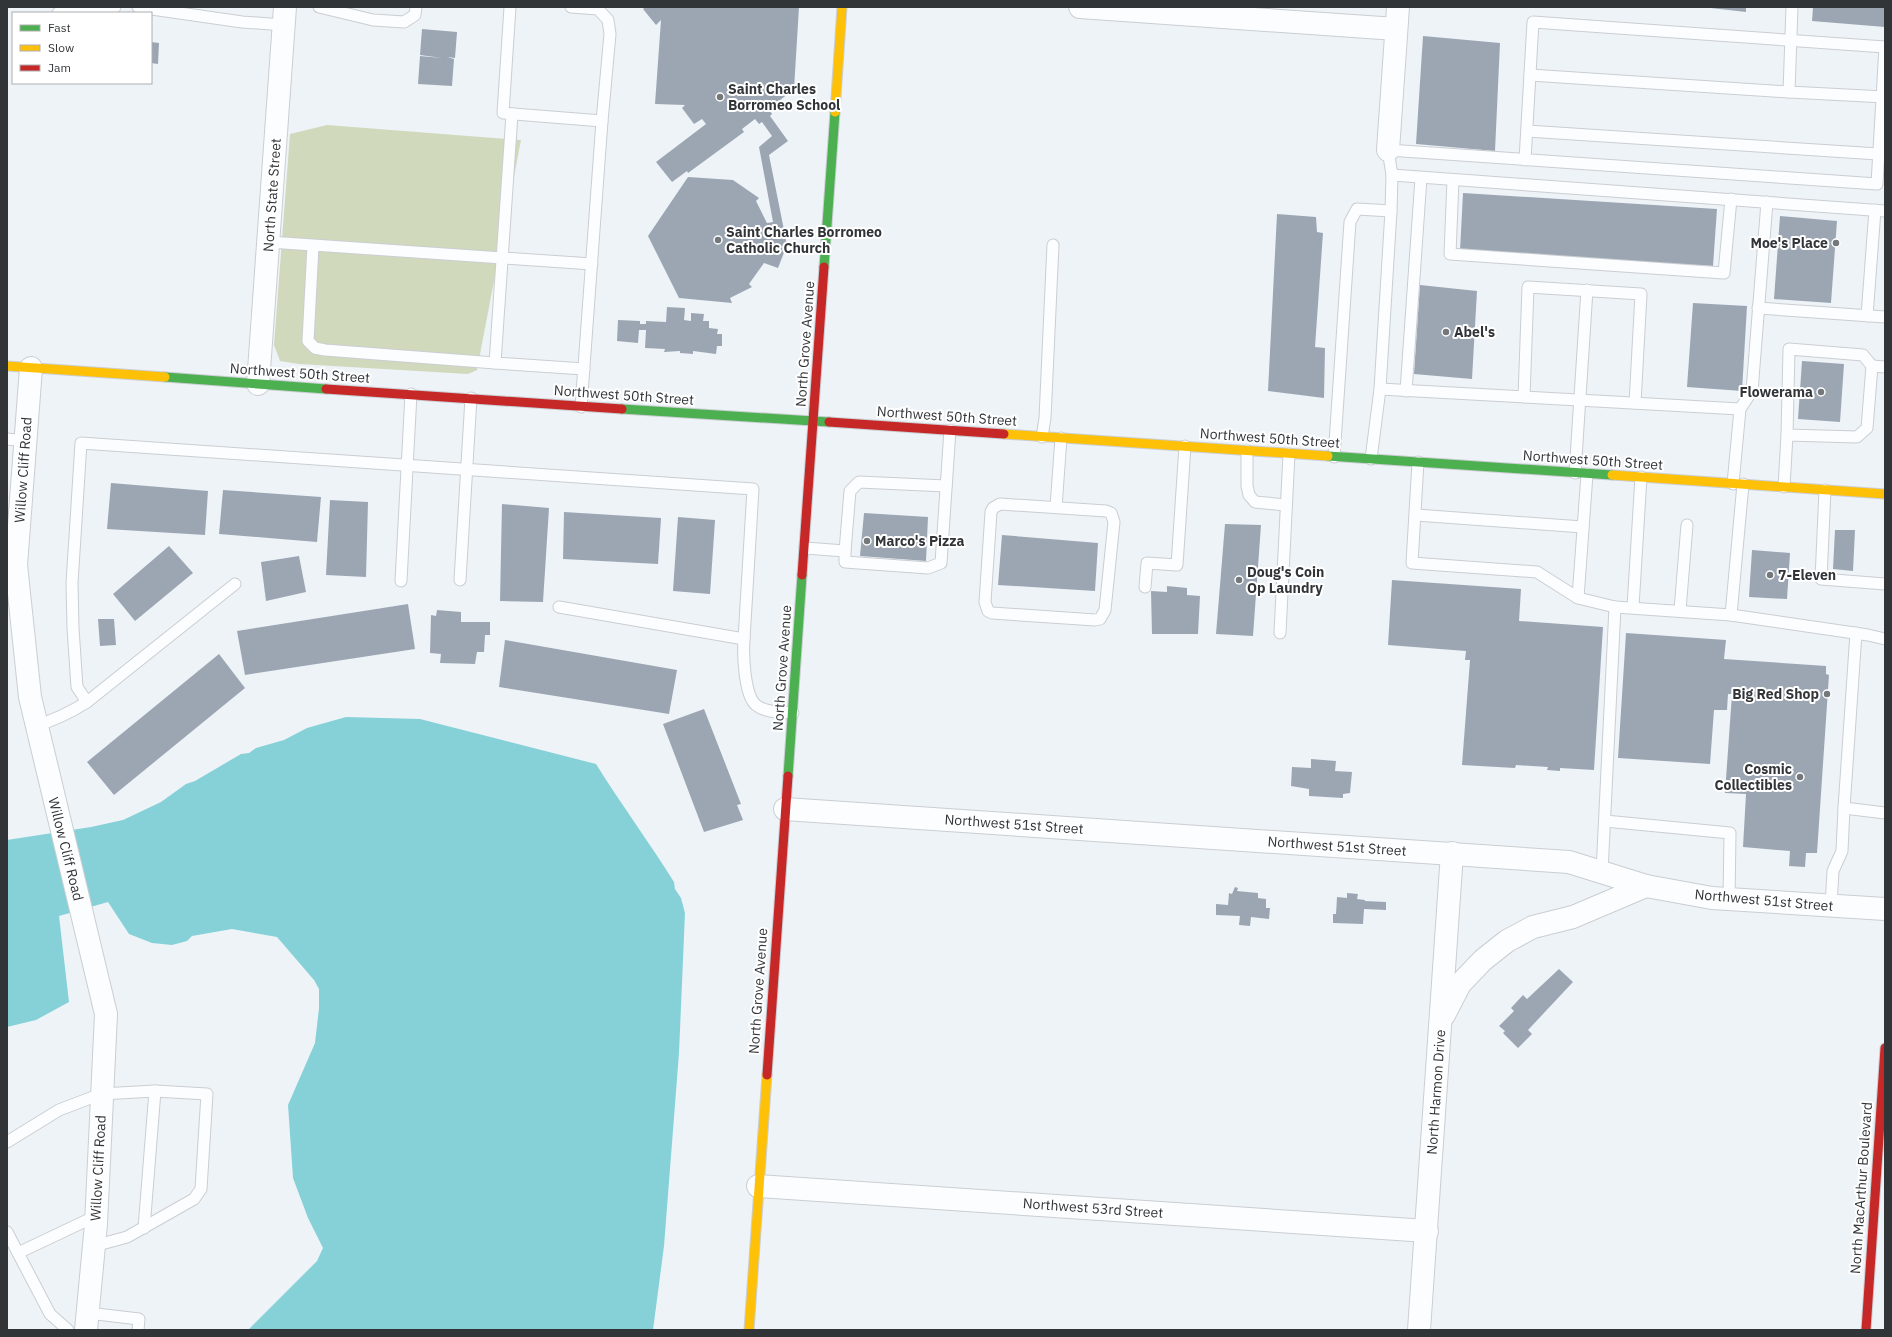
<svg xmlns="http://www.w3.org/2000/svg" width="1892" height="1337" font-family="'IBM Plex Sans',sans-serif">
<rect width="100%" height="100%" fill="#eef3f8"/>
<path fill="#d1d9bd" d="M327,125L521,140L477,370L468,374L299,364L280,361L274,345L290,134Z"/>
<path fill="#86d1d8" d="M346,717L420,719L596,764C621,804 649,842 674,882L675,889L681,898L685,913L679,1053L664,1246L653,1330H248L317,1261L323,1248L308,1218L293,1178L288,1105L315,1043L319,1008V989L314,980L277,937L232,929L192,936L187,941L172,945L152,943L129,934L108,902L59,916L69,1002L36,1020L7,1027V840L91,827L123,820L161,802L186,784L195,781L241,754L249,753L256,748L284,740L307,728Z"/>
<g fill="#9ca6b3">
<path d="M645,7H799L794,89L769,109L772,114L770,116L788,141L769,155L787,245L778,268L764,263L749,284L752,287L730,298L732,303L679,298L648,236L688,177L733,180L759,198L756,201L767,223L773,222L759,147L772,136L762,122L759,124L755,119L742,129L744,132L688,173L687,171L672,182L656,162L706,124L702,119L694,124L682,108L685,105L655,104L661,20L656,25L643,9Z"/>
<path d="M1702,7H1746V12Z"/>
<path d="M1813,7H1885V27L1812,21Z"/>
<path d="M422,29L457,32L455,58L447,57L454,59L452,86L418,84L420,56L442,58L420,55Z"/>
<path d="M1423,36L1500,43L1495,151L1416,144Z"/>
<path d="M151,42L159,43L158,64L151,63Z"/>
<path d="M1463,193L1717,209L1713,266L1460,251Z"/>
<path d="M1277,214L1316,217L1317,232L1323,233L1315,347L1325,348L1324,398L1268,391Z"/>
<path d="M1780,216L1837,221L1831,303L1774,299Z"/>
<path d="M1420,285L1477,291L1472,379L1414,374Z"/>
<path d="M1693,303L1747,306L1742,391L1687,387Z"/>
<path d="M667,307L685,308L684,320L691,321V313L704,314L703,321H709V328L718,329L717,334H722V346H717L716,354L693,351V354L680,353V351L664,352L665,349L645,348L646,330H639L638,343L617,341L618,320L640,321V324H646V321L666,322Z"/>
<path d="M1802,361L1844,364L1840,422L1798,419Z"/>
<path d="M111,483L208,491L205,535L107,529Z"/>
<path d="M223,490L321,497L317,542L219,534Z"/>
<path d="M330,500L368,502L366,577L326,575Z"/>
<path d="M502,504L549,508L543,602L500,601Z"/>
<path d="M564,512L661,518L658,564L563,559Z"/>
<path d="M864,513L928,517L926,561L860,556Z"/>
<path d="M678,517L715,520L710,594L673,591Z"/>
<path d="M1225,524L1261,525L1253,636L1216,634Z"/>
<path d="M1835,530H1855L1853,571L1833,569Z"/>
<path d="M1002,535L1098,543L1095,591L998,585Z"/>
<path d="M169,546L193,573L135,621L113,594Z"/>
<path d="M1752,550L1790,553L1787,599L1749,597Z"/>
<path d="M299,556L306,592L266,601L261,562Z"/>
<path d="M1392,580L1521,589L1519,621L1603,627L1594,770L1560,768V771L1547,770L1548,767L1516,765L1515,768L1462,765L1470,660H1465L1466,651L1388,645Z"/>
<path d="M1167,586L1187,588V595L1200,596L1198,634H1152L1151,591L1167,592Z"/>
<path d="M408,604L415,649L245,675L237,631Z"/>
<path d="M437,610L461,612V622H490V635H485L484,652H477L475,664L440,663L441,654L430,653L431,615L436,616Z"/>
<path d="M98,619H114L116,645L100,646Z"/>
<path d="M1626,633L1726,640L1724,659L1826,666V674L1829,675L1817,853H1806L1805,867L1789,866L1790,851L1743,847L1746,794L1725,793L1732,694H1728L1727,710H1714L1710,764L1618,758Z"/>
<path d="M505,640L677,670L669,714L499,687Z"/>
<path d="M219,654L245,688L114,795L87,762Z"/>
<path d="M704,709L741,804L737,805L743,820L704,832L663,724Z"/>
<path d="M1311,759L1336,761L1335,771L1352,772L1350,793L1343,794V798L1309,796V789L1291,786L1292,767L1311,768Z"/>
<path d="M1235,887L1238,888L1237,891L1258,893V898L1266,899V908H1270L1269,919L1251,917L1250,926L1239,925L1240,916L1216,915V904L1228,905L1229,893L1232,894Z"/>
<path d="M1347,893L1358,894L1357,899L1365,900V901L1386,902V910L1364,909L1363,924L1333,923V914H1336L1337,897L1347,898Z"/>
<path d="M1559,969L1573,982L1528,1030L1532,1034L1518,1048L1503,1033L1505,1031L1499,1026L1514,1011L1511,1008L1523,995L1527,999Z"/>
</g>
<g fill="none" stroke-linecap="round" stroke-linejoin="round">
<defs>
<g id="lane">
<path d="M138,7L242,22L284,25"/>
<path d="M319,7L373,20L404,22L415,15L416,7"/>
<path d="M510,7L503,113L602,121"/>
<path d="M571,7L598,9L608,20L610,34L602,121L581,407"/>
<path d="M1792,7L1789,92L1885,97"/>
<path d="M58,13L115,7"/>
<path d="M1530,75L1789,92"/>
<path d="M512,114L495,363L584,369"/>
<path d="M1527,131L1878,154"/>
<path d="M1525,160L1533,22L1885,47"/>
<path d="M1392,175L1885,211"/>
<path d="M1453,180L1450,254L1724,273L1731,199"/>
<path d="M269,242L592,264"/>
<path d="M313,246L308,341L315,348L325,350L495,363"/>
<path d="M1758,308L1885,317"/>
<path d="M1867,316L1875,210"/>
<path d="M1380,389L1740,409L1733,484"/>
<path d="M1406,391L1421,178"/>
<path d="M1524,397L1528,287L1641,294L1635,403"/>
<path d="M1740,409L1752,391L1767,202"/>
<path d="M1787,435L1789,349L1863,355L1872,366"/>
<path d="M1042,437L1045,418L1053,245"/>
<path d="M7,439L26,441"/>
<path d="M1247,451V486L1249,495L1255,502L1286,505"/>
<path d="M1334,457L1350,222L1357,209L1391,211"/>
<path d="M1371,459L1380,389L1391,211L1392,175L1388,150L1877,184L1885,47"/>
<path d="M1418,462L1412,563L1537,572L1578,598L1615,607L1731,615L1868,635L1885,639"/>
<path d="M1575,473L1587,290"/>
<path d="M1784,487L1787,435L1857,437L1867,428L1872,366L1885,367"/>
<path d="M1825,490L1821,579L1885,584"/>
<path d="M1000,504L1106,511L1111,513L1114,522L1105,610L1100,619L1095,620L992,613L988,611L985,602L991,512L993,508Z"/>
<path d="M1056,507L1061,438"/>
<path d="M1416,515L1583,527"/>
<path d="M805,548L845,551V562L928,568L941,563L950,430"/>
<path d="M845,551L850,491L859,482L946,486"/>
<path d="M460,580L471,398"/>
<path d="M401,581L411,394"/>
<path d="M1145,587L1147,563L1177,565L1185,446"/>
<path d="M1578,598L1587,474"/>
<path d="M559,607L744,639C743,654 744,695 756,705C766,713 782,712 793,713"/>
<path d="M1633,607L1641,477"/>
<path d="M1680,610L1687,525"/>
<path d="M1731,615L1743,484"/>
<path d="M1280,633L1289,454"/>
<path d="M1856,633L1844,808L1885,813"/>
<path d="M87,702L235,584"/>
<path d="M37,725C56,720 71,712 87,702L77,687L73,628L72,583L81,443L753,489L744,639"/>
<path d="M1605,821L1730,833L1729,900"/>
<path d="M1602,872L1615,607"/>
<path d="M1831,906L1833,871L1842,851L1844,808"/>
<path d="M7,1142L59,1110L101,1094L155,1091L207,1094L201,1189L194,1199L127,1237L94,1246"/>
<path d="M144,1228L155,1091"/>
<path d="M7,1232L50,1314L68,1330"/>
<path d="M18,1253L96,1216"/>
<path d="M88,1313L139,1319L138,1330"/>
</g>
<g id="street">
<path d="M1080,7L1396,29"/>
<path d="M1388,150L1398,7"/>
<path d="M31,368L16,565L30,697L106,1014L96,1224L86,1330"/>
<path d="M258,384L285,7"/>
<path d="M785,809L1569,862L1646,886L1712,898L1885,909"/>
<path d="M1444,1015L1460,984L1483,960L1507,941L1533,927L1573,917L1646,886"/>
<path d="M758,1186L1427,1231"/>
<path d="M1419,1330L1452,853"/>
</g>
<g id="fast">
<path d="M824,267L835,112"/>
<path d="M165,377L326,389"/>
<path d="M622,409L829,422"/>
<path d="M1328,456L1612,475"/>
<path d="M788,776L802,575"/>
</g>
<g id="slow">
<path d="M835,112L842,7"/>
<path d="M7,366L165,377"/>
<path d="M1004,434L1328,456"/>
<path d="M1612,475L1885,494"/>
<path d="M749,1330L767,1075"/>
</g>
<g id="jam">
<path d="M326,389L622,409"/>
<path d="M829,422L1004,434"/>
<path d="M802,575L824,267"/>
<path d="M767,1075L788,776"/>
<path d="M1866,1330L1885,1048"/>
</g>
</defs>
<use href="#lane" stroke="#caced2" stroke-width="13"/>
<use href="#street" stroke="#caced2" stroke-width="24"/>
<use href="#fast" stroke="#caced2" stroke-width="11"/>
<use href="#slow" stroke="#caced2" stroke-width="11"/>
<use href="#jam" stroke="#caced2" stroke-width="11"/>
<use href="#lane" stroke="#fcfdfe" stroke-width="11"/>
<use href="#street" stroke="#fcfdfe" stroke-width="22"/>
<use href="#fast" stroke="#4caf50" stroke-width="9"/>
<use href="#slow" stroke="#ffc107" stroke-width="9"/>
<use href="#jam" stroke="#c62828" stroke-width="9"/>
</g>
<g fill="#74787b" stroke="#fff" stroke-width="1.5">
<circle cx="720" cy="97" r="4"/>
<circle cx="718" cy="240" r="4"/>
<circle cx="1836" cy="243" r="4"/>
<circle cx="1446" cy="332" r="4"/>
<circle cx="1821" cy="392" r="4"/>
<circle cx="867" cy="541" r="4"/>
<circle cx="1770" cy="575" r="4"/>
<circle cx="1239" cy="580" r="4"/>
<circle cx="1827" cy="694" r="4"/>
<circle cx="1800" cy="777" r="4"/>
</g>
<g text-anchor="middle" stroke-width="4" stroke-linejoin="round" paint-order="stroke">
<g font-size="14" font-weight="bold" fill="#323538" stroke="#fff" text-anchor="start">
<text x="728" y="94">Saint Charles<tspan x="728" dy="16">Borromeo School</tspan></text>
<text x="726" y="237">Saint Charles Borromeo<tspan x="726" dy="16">Catholic Church</tspan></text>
<text x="1828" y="248" text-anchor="end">Moe's Place</text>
<text x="1454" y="337">Abel's</text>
<text x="1813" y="397" text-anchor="end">Flowerama</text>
<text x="875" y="546">Marco's Pizza</text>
<text x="1247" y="577">Doug's Coin<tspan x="1247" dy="16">Op Laundry</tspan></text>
<text x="1778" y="580">7-Eleven</text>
<text x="1819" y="699" text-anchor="end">Big Red Shop</text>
<text x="1792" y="774" text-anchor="end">Cosmic<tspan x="1792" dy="16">Collectibles</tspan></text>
</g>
<g font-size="14" fill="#323538" stroke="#fff">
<text transform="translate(272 195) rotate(-86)" y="5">North State Street</text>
<text transform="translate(805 344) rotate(-86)" y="5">North Grove Avenue</text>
<text transform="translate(300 373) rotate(4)" y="5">Northwest 50th Street</text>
<text transform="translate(624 395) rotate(4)" y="5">Northwest 50th Street</text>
<text transform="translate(947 416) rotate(4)" y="5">Northwest 50th Street</text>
<text transform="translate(1270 438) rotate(4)" y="5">Northwest 50th Street</text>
<text transform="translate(1593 460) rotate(4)" y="5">Northwest 50th Street</text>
<text transform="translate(23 470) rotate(-86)" y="5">Willow Cliff Road</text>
<text transform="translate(782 668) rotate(-86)" y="5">North Grove Avenue</text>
<text transform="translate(1014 824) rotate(4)" y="5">Northwest 51st Street</text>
<text transform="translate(1337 846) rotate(4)" y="5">Northwest 51st Street</text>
<text transform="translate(66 849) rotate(76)" y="5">Willow Cliff Road</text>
<text transform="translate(1764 900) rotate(5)" y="5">Northwest 51st Street</text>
<text transform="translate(758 991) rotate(-86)" y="5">North Grove Avenue</text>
<text transform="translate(1436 1092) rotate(-86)" y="5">North Harmon Drive</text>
<text transform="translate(98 1168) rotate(-87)" y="5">Willow Cliff Road</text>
<text transform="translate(1861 1188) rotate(-86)" y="5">North MacArthur Boulevard</text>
<text transform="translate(1093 1208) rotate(4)" y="5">Northwest 53rd Street</text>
</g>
</g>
<rect width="1892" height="1337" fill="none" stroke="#323538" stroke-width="16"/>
<rect x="12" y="12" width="140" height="72" fill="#ffffff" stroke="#adaeaf"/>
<rect x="20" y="25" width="20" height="6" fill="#4caf50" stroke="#adaeaf"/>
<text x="48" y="32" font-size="12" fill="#323538">Fast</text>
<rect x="20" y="45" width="20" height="6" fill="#ffc107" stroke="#adaeaf"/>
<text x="48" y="52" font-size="12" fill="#323538">Slow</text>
<rect x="20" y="65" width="20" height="6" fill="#c62828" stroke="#adaeaf"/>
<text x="48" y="72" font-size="12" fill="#323538">Jam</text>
</svg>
